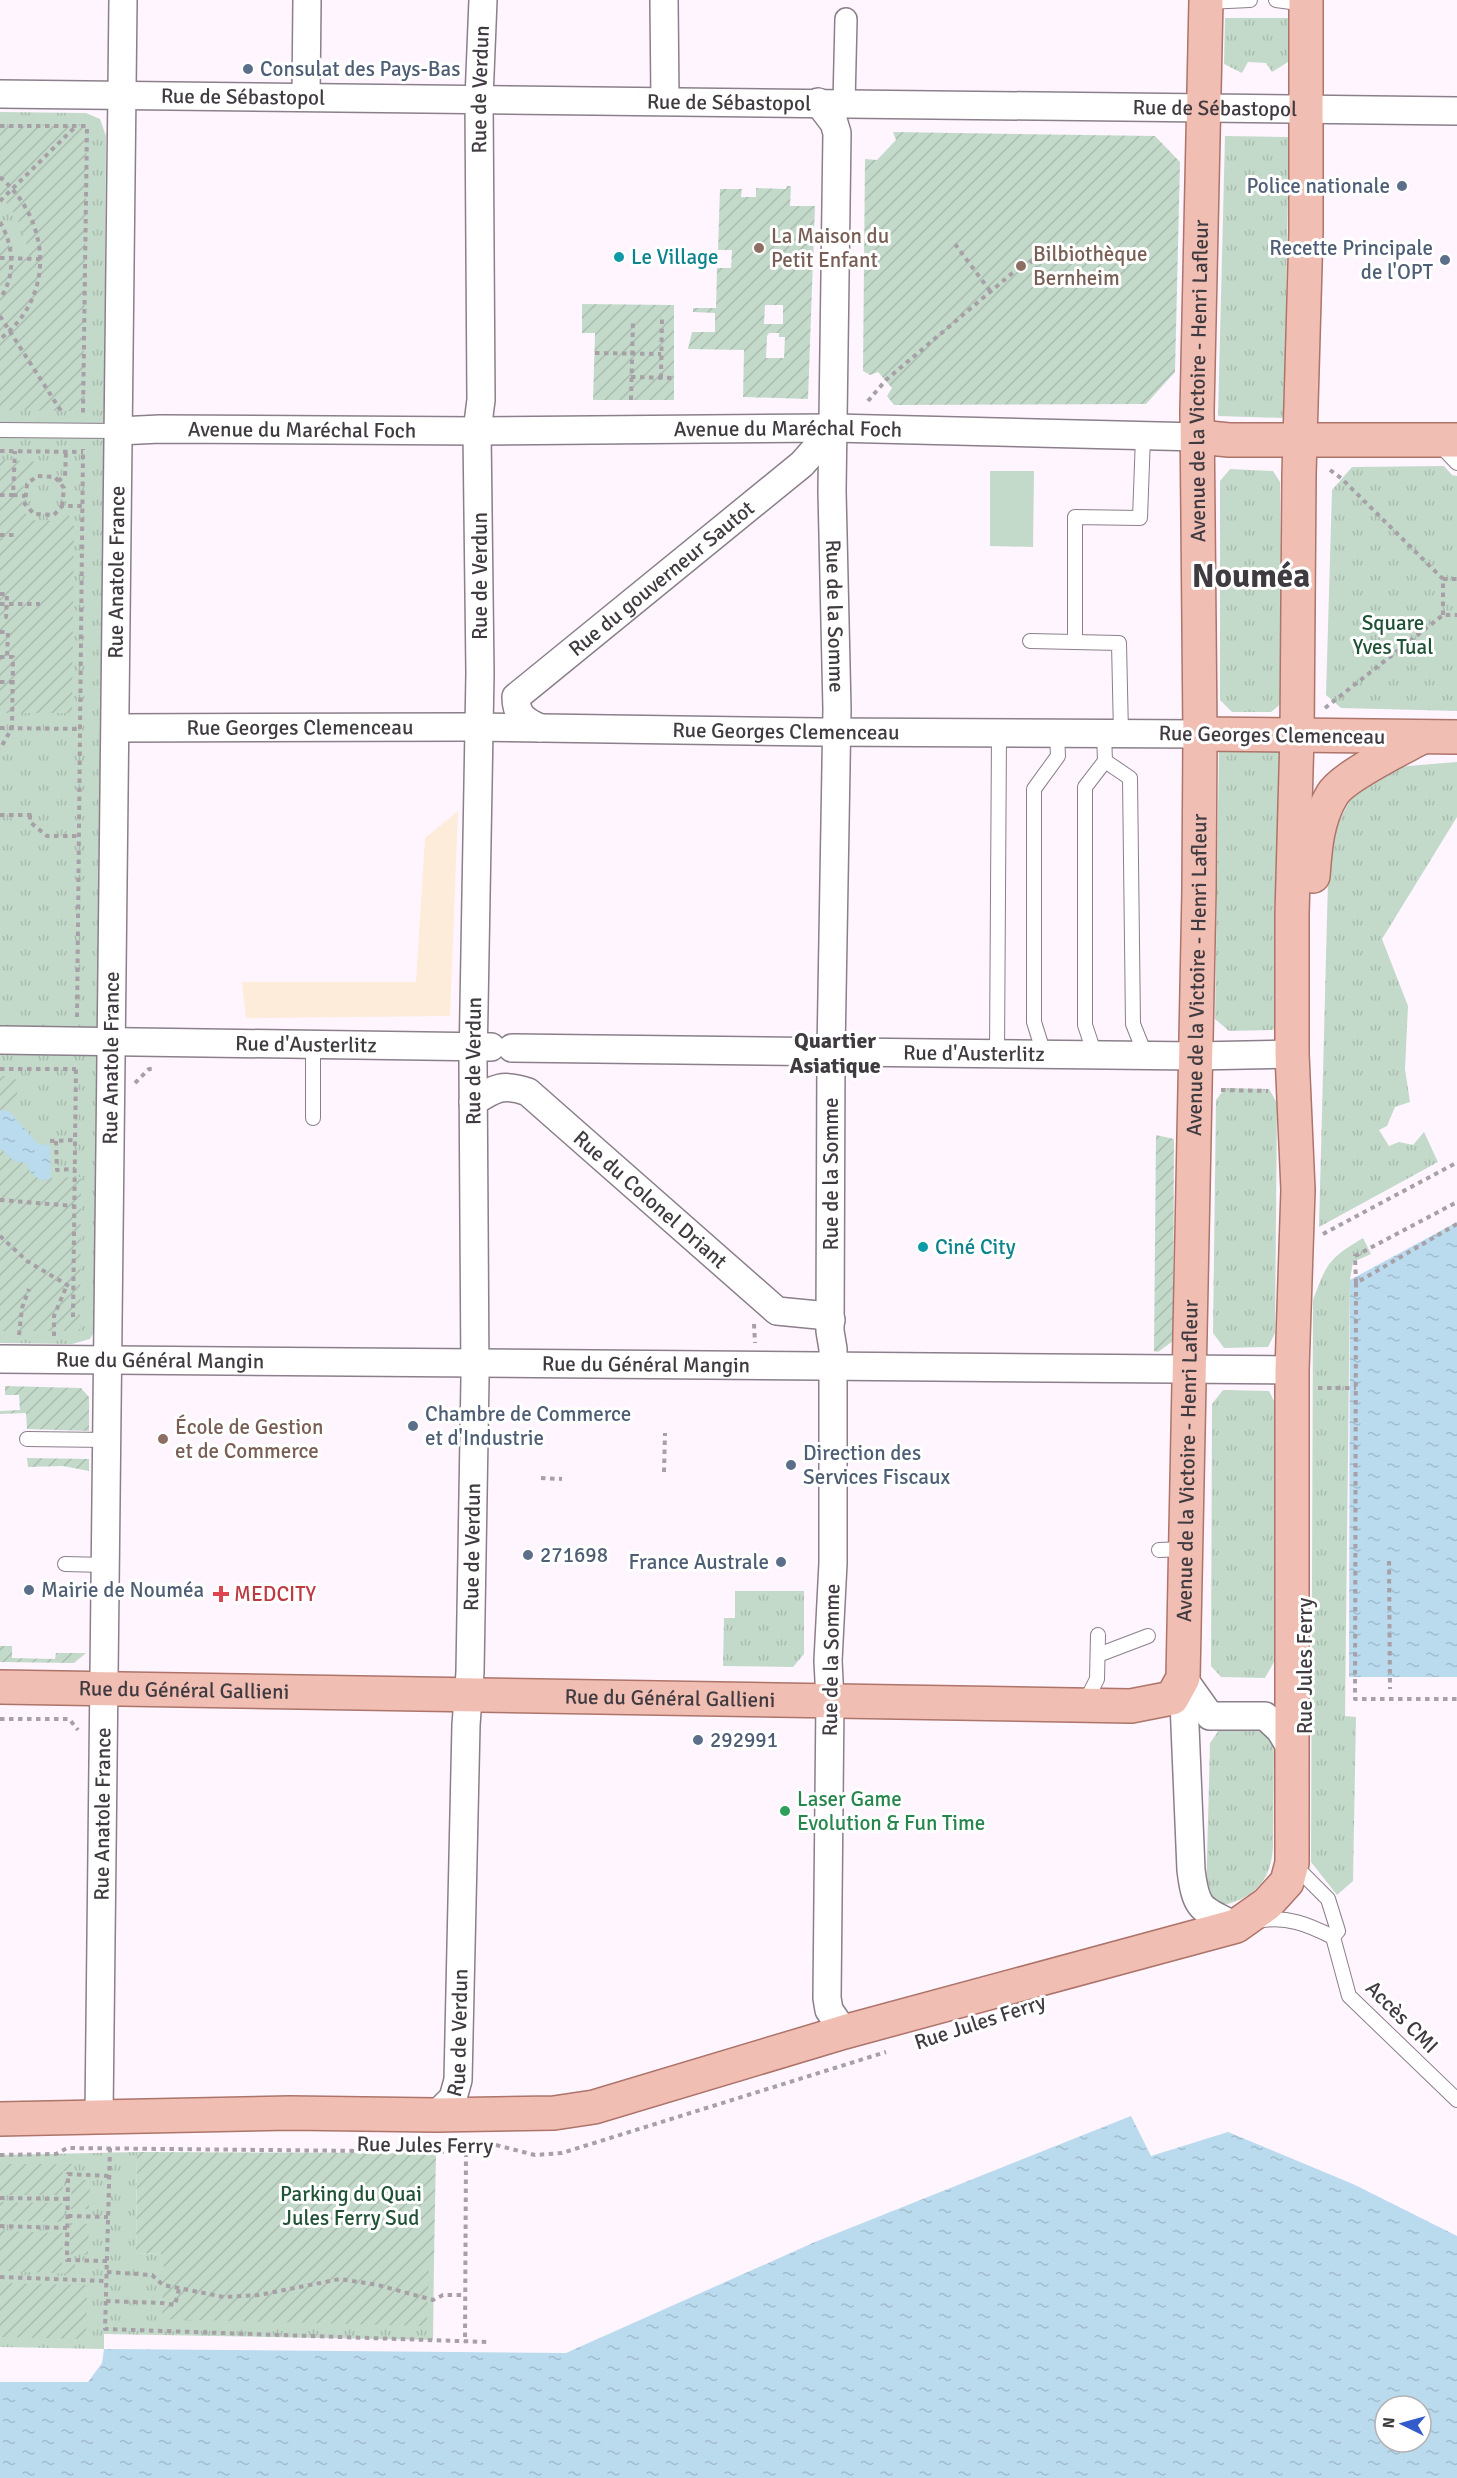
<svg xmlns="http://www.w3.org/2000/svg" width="1457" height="2478" font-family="Signika,sans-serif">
<defs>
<pattern id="grass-tufts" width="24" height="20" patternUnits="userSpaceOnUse" patternTransform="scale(1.5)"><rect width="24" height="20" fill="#c3daca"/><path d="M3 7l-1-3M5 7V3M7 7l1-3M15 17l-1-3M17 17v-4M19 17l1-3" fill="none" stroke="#a9bcaf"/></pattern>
<pattern id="garden-furrows" width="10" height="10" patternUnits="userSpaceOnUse" patternTransform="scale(1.5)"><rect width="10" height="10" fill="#c3daca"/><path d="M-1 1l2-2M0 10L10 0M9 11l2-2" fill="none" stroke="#a9bcaf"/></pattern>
<pattern id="water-ripples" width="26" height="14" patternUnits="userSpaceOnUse" patternTransform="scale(1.5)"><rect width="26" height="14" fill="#badaee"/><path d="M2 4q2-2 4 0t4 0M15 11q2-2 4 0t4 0" fill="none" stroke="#a1bccd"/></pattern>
</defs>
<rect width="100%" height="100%" fill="#fff5ff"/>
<path fill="#fcecd9" d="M458,811L450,1016L246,1018L242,982H416L425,838Z"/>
<g fill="url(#grass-tufts)">
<path d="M1225,18H1289L1288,62L1272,72L1266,63L1248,62L1242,73L1224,64Z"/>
<path d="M0,112L86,113L100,119L106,136L98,1325L90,1339L72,1344L0,1343Z"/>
<path d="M1225,136L1289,137L1284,418L1218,416Z"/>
<path d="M1444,466L1452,475L1457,476V711L1341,708L1326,695L1332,490L1352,467Z"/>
<path d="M1230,469L1273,471L1280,482L1282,703L1271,712H1232L1220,700V481Z"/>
<path d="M1277,747L1281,758L1280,1019L1273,1030L1229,1031L1215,1019L1219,749Z"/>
<path d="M1457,762V817L1382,939L1408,1006L1405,1069L1410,1102L1395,1107L1387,1126L1379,1130L1389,1146L1399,1142L1413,1145L1424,1132L1438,1162L1319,1227L1329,841L1351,798L1395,767Z"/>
<path d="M1225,1088L1269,1089L1277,1103L1275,1333L1268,1347L1224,1348L1213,1333L1216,1100Z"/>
<path d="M1363,1238L1371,1254L1353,1262L1350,1280L1345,1716L1356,1717L1353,1881L1337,1895L1311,1862L1313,1300C1327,1263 1328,1259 1363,1238Z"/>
<path d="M1223,1390L1269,1391L1276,1405L1274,1662L1265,1678L1221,1677L1211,1666L1212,1404Z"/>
<path d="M735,1591H804V1654L793,1667L723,1666L724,1618H735Z"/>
<path d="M1219,1730L1265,1731L1274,1746L1273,1847C1271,1884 1251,1900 1215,1907L1206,1897L1210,1743Z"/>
<path d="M137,2152L136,2253L434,2261L433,2340L104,2334V2349L0,2347V2155Z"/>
</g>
<g fill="url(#garden-furrows)" fill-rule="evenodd">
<path d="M0,126H87L83,411L0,410V222L6,233L12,256L29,258C25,233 18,214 0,196Z"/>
<path d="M893,132L1155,136L1180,162L1175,372L1146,404L894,405L887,396L892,388L878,372L870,375L863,371L865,159L877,160L896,140Z"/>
<path d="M787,186H791L790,206H815L808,399L743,397L744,350L688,349L692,332H715V313L693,312V308H716L717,268H731L732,250H718L720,189H742L741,197H756V188L786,189ZM765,305H783V324H764ZM769,333H779V337H785L784,358H766L767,336Z"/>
<path d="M582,304L674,305V400H593L595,333H582Z"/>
<path d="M0,460L33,461L37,471L24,480L22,508L30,520L56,521L65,510L74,523L72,713H0Z"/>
<path d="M0,1076H14L17,1082V1105L10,1112L0,1110Z"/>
<path d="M1156,1135L1174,1139L1173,1341L1158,1352L1154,1351Z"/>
<path d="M0,1148L14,1161L26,1163L31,1173L42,1181L51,1178L81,1177L80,1331H0Z"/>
<path d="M5,1386L81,1388L89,1397V1431L27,1429L26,1413L0,1414V1411L20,1410L19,1395H5Z"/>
<path d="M27,1458L89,1459V1471L63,1466L28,1467Z"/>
<path d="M0,1646H12V1658L55,1659L56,1653H86L74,1663L0,1662Z"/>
<path d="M137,2152L436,2153L434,2261H429L427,2326L162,2319L164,2254L136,2253Z"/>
<path d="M0,2164H74V2171H63V2195H0Z"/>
<path d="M72,2180H90L89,2209H71Z"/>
<path d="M0,2202L64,2203V2222L0,2221Z"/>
<path d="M70,2223L89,2224L88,2255L70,2254Z"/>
<path d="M0,2231L63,2233L62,2264H75V2274L0,2271Z"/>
<path d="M0,2283L87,2285L86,2339L0,2337Z"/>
</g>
<path fill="#c3daca" d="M990,471H1034L1033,547L990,546Z"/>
<g fill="url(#water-ripples)" fill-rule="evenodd">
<path d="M0,1110L10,1112L38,1144L50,1145L51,1178L42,1181L31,1173L26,1163L14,1161L0,1148Z"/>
<path d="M1457,1222V1677H1349L1350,1280Z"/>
<path d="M1131,2116L1151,2156L1228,2132L1353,2184L1457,2236V2478H0V2382H88L102,2363L104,2349L566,2353L815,2242ZM1385,2406H1421V2442H1385Z"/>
</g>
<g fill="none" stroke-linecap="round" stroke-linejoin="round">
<defs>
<g id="service">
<path d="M1276,0L1306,4"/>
<path d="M1206,2L1250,0"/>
<path d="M0,430L118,431"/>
<path d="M1438,443L1457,463"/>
<path d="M1030,641L1119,643L1121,734"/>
<path d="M1075,642V517L1140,518L1143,437"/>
<path d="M1105,761L1130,778L1133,1024L1145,1054"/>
<path d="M997,1054L999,734"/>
<path d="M1044,1054L1034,1022V789L1058,756L1057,735"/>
<path d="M1095,1055L1085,1025V787L1105,761L1104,734"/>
<path d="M313,1118V1044"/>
<path d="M27,1439L107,1440"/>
<path d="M1159,1550L1185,1549"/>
<path d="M65,1564L105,1565"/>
<path d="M1098,1655L1148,1636"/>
<path d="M1084,1705L1097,1679L1098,1635"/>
<path d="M1293,1864L1328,1899L1338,1931L1333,1937L1349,1996L1457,2100"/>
<path d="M1258,1921C1286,1915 1309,1925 1333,1937"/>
</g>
<path id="pedestrian" d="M844,103L846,19"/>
<g id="minor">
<path d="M664,0L665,100"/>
<path id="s1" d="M0,94L1457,111"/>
<path d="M306,97L307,0"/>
<path id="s2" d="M818,102L834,123L837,133L832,491L837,709L831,1052L830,1331L833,1349V1563L828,1661L830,1700L827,1998L829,2010L844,2032"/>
<path id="s3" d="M118,431L160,429L477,431L834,428L1199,437"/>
<path id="s4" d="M116,728L468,727L820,732L1200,734"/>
<path id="s5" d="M540,728C524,721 516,715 516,697L802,464L834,428"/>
<path id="s6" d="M0,1040L491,1047"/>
<path id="s7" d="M512,1048L1196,1056L1292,1054"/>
<path id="s8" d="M473,1102C495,1088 502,1083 528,1092L777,1311L818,1315L831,1320"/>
<path id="s9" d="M0,1359L1292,1370"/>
<path d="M1183,1678L1191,1870C1196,1910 1201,1909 1236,1926"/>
<path d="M1183,1678L1210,1716H1265L1280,1730L1292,1750"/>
<path id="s10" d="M436,2115L453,2098L458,2080L466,1725L470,1672L475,1378L473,1063L480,673L477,431L481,400L479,99L483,0"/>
<path id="s11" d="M99,2116L123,0"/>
</g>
<g id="primary">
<path d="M1199,437L1229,440H1457"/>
<path d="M1200,734L1457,737"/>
<path d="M1313,876C1315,848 1317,820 1332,795C1342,777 1402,748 1422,737"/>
<path id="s12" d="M0,1687L1131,1706L1172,1698L1183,1678L1199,891L1200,734L1197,411L1206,0"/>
<path d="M0,2119L290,2113L436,2115L554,2113L594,2107L844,2032L1236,1926L1267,1904L1287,1882L1292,1863V1370L1298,1190L1292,1054V914L1297,735L1299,475L1306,231V0"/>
</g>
</defs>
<use href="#service" stroke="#8a7f8a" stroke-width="16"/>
<use href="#pedestrian" stroke="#8a7f8a" stroke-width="24"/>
<use href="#minor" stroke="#8a7f8a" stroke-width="30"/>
<use href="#primary" stroke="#ad746a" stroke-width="36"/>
<g stroke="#a7a0a7" stroke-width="4" stroke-dasharray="4.5 4.5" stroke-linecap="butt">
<path d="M0,126H87L83,414"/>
<path d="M0,177C51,221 56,296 0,339"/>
<path d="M0,201L76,126"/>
<path d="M0,222C14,246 16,275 0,299"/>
<path d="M955,244L990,291"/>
<path d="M0,258L41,259"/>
<path d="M0,316L61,411"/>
<path d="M595,353L661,354"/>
<path d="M631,377L674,378"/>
<path d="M661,378L662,316"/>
<path d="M631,400L633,321"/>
<path d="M868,401L886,380L1029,259L1047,281"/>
<path d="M0,451L83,452"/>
<path d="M1330,470L1341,478L1443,579"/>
<path d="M58,481L65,476L66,452"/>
<path d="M0,495H13L15,451"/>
<path d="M13,495L25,496"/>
<path d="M62,506L64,488L55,477L37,476L27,484L25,504L34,514L54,515L62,506H83"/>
<path d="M0,535H18"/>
<path d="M0,594H7L6,617H0"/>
<path d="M0,604H40"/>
<path d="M1443,615V579H1457"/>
<path d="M0,632H8L7,658"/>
<path d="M0,657H13L12,728L0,749"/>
<path d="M0,682H13"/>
<path d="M1325,708L1443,615H1457"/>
<path d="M0,728L80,729"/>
<path d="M0,815H33"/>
<path d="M30,815V822L47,836H79"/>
<path d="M77,1017L83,449"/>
<path d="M0,1069H76"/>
<path d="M135,1083L149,1069H152"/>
<path d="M1221,1090L1268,1091"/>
<path d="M50,1141L75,1140"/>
<path d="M56,1141L57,1170L75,1169"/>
<path d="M0,1200L74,1206"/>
<path d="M1457,1224L1356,1283L1355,1699H1457"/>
<path d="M1323,1234L1456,1163"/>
<path d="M0,1236L27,1261L74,1289"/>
<path d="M1356,1283L1355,1256L1457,1202"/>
<path d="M73,1317L76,1065"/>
<path d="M754,1324L755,1343"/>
<path d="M19,1335L22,1308L29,1289"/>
<path d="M54,1336V1316L67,1285"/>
<path d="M1318,1388H1356"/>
<path d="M664,1472L665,1433"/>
<path d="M541,1478L562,1479"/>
<path d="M1389,1561L1390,1689"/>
<path d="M0,1719H69L78,1730"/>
<path d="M460,2145H496L535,2155L562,2153L886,2052"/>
<path d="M110,2148L105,2329L487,2342"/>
<path d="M0,2155L56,2154L67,2148L466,2152L465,2342"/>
<path d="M0,2198L68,2199"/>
<path d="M68,2216L108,2217"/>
<path d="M0,2226L67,2228"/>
<path d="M107,2261L67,2260L68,2174L109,2176"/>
<path d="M107,2272L152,2275L163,2285L224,2297L259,2295L340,2279L378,2285L433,2300L443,2295H465"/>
<path d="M0,2277L106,2281"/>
<path d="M106,2301L162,2303L175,2305L179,2289"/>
</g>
<use href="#service" stroke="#fff" stroke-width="14"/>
<use href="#pedestrian" stroke="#fff" stroke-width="21"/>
<use href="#minor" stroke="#fff" stroke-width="27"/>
<use href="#primary" stroke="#f1beb3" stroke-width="33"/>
</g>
<g fill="#5c6f8a" stroke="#fff" stroke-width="2">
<circle cx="248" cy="69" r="6"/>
<circle cx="1402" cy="186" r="6"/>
<circle cx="1445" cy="260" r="6"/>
<circle cx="413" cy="1426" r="6"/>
<circle cx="791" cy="1465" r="6"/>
<circle cx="528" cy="1555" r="6"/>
<circle cx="781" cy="1562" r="6"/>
<circle cx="29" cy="1590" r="6"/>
<circle cx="698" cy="1740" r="6"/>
</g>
<g fill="#8d6e63" stroke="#fff" stroke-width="2">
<circle cx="759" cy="248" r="6"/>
<circle cx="1021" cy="266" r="6"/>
<circle cx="163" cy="1439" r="6"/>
</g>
<g fill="#0f9aa8" stroke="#fff" stroke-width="2">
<circle cx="619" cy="257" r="6"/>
<circle cx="923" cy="1247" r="6"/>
</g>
<path fill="#e0444e" stroke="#fff" stroke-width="2" d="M218 1585h6v6h6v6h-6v6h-6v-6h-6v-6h6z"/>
<circle fill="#2e9e5b" stroke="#fff" stroke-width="2" cx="785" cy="1811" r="6"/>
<g text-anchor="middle" stroke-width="6" stroke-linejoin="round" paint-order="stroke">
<g font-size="21" fill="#4e5e75" stroke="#fff" text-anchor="start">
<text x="260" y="76">Consulat des Pays-Bas</text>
<text x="1390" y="193" text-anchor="end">Police nationale</text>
<text x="1433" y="255" text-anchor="end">Recette Principale<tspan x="1433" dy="24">de l'OPT</tspan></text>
<text x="425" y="1421">Chambre de Commerce<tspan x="425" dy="24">et d'Industrie</tspan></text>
<text x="803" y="1460">Direction des<tspan x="803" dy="24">Services Fiscaux</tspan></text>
<text x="540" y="1562">271698</text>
<text x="769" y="1569" text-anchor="end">France Australe</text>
<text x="41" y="1597">Mairie de Nouméa</text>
<text x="710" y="1747">292991</text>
</g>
<g font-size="21" fill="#403b40" stroke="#fff">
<text dy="7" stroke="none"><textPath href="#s10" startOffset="2034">Rue de Verdun</textPath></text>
<text dy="7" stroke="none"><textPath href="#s1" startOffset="243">Rue de Sébastopol</textPath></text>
<text dy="7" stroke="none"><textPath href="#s1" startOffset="729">Rue de Sébastopol</textPath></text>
<text dy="7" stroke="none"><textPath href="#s1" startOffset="1215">Rue de Sébastopol</textPath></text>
<text dy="7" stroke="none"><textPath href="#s12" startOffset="2493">Avenue de la Victoire - Henri Lafleur</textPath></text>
<text dy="7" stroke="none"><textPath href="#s3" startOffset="670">Avenue du Maréchal Foch</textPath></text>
<text dy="7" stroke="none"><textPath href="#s3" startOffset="184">Avenue du Maréchal Foch</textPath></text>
<text dy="7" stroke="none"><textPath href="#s11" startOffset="1544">Rue Anatole France</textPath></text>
<text transform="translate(480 576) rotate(-90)" y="7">Rue de Verdun</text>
<text dy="7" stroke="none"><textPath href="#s5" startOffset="230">Rue du gouverneur Sautot</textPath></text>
<text dy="7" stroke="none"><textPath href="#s2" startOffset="520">Rue de la Somme</textPath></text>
<text dy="7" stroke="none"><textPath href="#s4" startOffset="184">Rue Georges Clemenceau</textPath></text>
<text dy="7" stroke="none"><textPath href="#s4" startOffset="670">Rue Georges Clemenceau</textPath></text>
<text transform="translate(1272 735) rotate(1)" y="7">Rue Georges Clemenceau</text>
<text dy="7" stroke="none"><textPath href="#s12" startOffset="1899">Avenue de la Victoire - Henri Lafleur</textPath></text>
<text dy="7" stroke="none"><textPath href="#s6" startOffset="306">Rue d'Austerlitz</textPath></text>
<text dy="7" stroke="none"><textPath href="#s7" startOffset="462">Rue d'Austerlitz</textPath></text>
<text dy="7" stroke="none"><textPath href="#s11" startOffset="1058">Rue Anatole France</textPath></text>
<text dy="7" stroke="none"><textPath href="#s10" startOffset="1062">Rue de Verdun</textPath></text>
<text transform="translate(831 1174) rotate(-90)" y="7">Rue de la Somme</text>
<text dy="7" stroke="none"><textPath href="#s8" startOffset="222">Rue du Colonel Driant</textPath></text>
<text dy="7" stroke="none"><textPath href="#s9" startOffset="160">Rue du Général Mangin</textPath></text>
<text dy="7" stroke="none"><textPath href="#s9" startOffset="646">Rue du Général Mangin</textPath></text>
<text dy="7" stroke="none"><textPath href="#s12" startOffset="1413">Avenue de la Victoire - Henri Lafleur</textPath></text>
<text dy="7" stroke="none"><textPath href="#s10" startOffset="576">Rue de Verdun</textPath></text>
<text transform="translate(831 1660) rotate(-89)" y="7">Rue de la Somme</text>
<text transform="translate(1305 1666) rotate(-90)" y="7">Rue Jules Ferry</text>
<text dy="7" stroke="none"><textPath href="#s12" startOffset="184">Rue du Général Gallieni</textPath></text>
<text dy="7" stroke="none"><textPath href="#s12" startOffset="670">Rue du Général Gallieni</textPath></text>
<text dy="7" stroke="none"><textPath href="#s11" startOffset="302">Rue Anatole France</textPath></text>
<text transform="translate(1402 2017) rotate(45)" y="7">Accès CMI</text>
<text transform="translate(980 2022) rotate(-18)" y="7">Rue Jules Ferry</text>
<text dy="7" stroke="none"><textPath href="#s10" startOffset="90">Rue de Verdun</textPath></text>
<text transform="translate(425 2145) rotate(1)" y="7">Rue Jules Ferry</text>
</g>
<g font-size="21" fill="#785e54" stroke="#fff" text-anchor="start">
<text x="771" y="243">La Maison du<tspan x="771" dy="24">Petit Enfant</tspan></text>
<text x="1033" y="261">Bilbiothèque<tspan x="1033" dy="24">Bernheim</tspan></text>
<text x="175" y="1434">École de Gestion<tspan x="175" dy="24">et de Commerce</tspan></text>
</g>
<g font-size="21" fill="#0d838f" stroke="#fff" text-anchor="start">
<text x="631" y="264">Le Village</text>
<text x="935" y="1254">Ciné City</text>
</g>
<g font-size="21" fill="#1f5235" stroke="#fff">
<text x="1393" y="630">Square<tspan x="1393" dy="24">Yves Tual</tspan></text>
<text x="351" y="2201">Parking du Quai<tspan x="351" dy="24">Jules Ferry Sud</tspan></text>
</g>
<g font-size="21" fill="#be3a42" stroke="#fff" text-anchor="start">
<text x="234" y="1601">MEDCITY</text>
</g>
<g font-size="21" fill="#27864d" stroke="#fff" text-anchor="start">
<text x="797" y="1806">Laser Game<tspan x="797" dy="24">Evolution &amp; Fun Time</tspan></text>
</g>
<g font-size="22" font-weight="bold" fill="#403b40" stroke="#fff">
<text x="835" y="1048">Quartier<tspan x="835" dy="25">Asiatique</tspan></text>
</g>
<g font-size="33" font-weight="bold" fill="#403b40" stroke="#fff">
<text x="1251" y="587">Nouméa</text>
</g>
</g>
<g transform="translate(1403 2424) rotate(275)"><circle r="28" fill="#ffffff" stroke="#b3b1b3" stroke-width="1.5"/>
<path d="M0-4.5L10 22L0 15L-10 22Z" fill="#345bcb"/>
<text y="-9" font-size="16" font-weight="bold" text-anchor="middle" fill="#403b40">N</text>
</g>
</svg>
